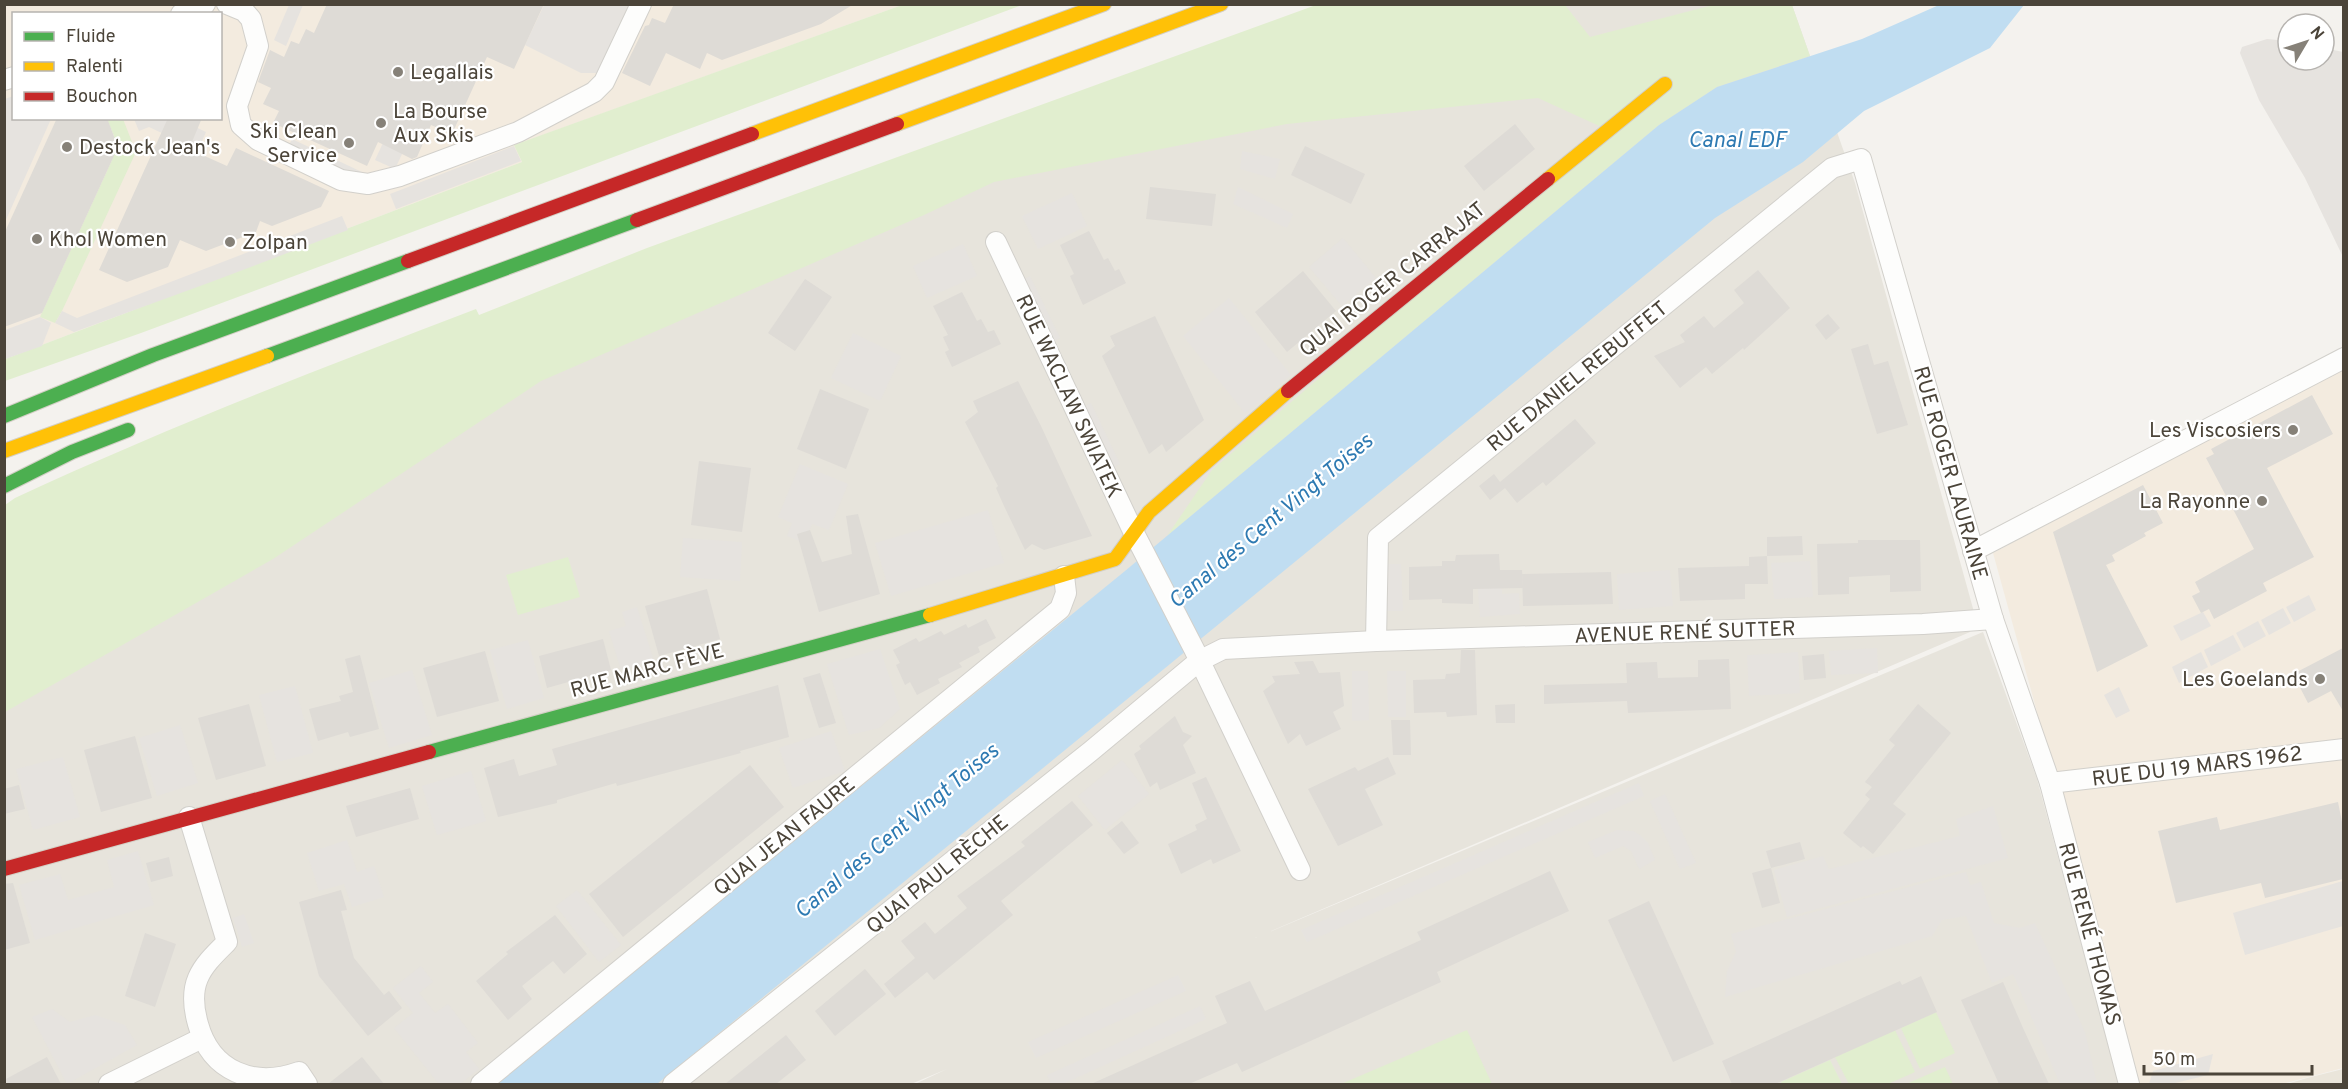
<svg xmlns="http://www.w3.org/2000/svg" width="2348" height="1089" font-family="Overpass,sans-serif">
<rect width="100%" height="100%" fill="#f4f2ee"/>
<path fill="#e7e4dc" d="M1348,5H1792L1855,183L1974,612L1970,632L1255,938L1983,632L2037,779L2119,1084H915L947,1069L911,1084H5L4,542Z"/>
<g fill="#f3ebdf" fill-rule="evenodd">
<path d="M5,5H902L515,145L522,162L5,359ZM14,14H220V118H14Z"/>
<path d="M2343,367V1068L2282,1084H2140L1993,553Z"/>
</g>
<path fill="#eae5da" d="M2343,1069V1084H2287L2307,1078Z"/>
<g fill="#e1eecf">
<path d="M902,5H1022L141,333L5,381V359L522,162L514,145Z"/>
<path d="M1316,5H1565L1590,37L1713,5H1792L1810,56L1717,87L1659,125L1167,536L1212,470L1608,130L1538,98L1287,124L994,182L924,215L541,381L273,559L5,712V505L15,498C166,428 321,368 476,309L479,315L647,248Z"/>
<path d="M107,119H123L136,152L62,311L55,323L40,317L112,160L114,136Z"/>
<path d="M568,557L580,597L518,615L506,575Z"/>
<path d="M1936,1012L1955,1053L1920,1069L1901,1028Z"/>
<path d="M1467,1030L1492,1084H1341Z"/>
<path d="M1895,1030L1915,1072L1888,1084H1849L1835,1057Z"/>
<path d="M1830,1060L1842,1084H1782L1781,1082Z"/>
<path d="M1945,1067L1953,1084H1906Z"/>
</g>
<g fill="#e6e3df">
<path d="M289,5H303L286,46L274,40Z"/>
<path d="M544,5H632L601,73H581L525,45Z"/>
<path d="M2267,39L2288,41V60H2324V48L2343,52V257L2305,178L2259,100L2240,53L2242,47Z"/>
<path d="M13,96L14,118L51,119L5,222V99Z"/>
<path d="M134,119H179L206,132L198,150L149,127L139,131Z"/>
<path d="M292,139L364,173L361,180L288,147Z"/>
<path d="M383,143L403,152L395,169L375,160Z"/>
<path d="M514,146L521,161L396,209L390,194Z"/>
<path d="M1242,151L1280,159L1275,179L1240,169Z"/>
<path d="M1238,187L1293,214L1287,228L1233,204Z"/>
<path d="M1072,193L1087,226L1038,249L1022,216Z"/>
<path d="M342,216L348,230L211,282L74,332L55,323L62,311L77,318Z"/>
<path d="M1343,238L1376,278L1342,306L1309,267Z"/>
<path d="M963,244L977,276L927,298L913,266Z"/>
<path d="M1030,276L1060,338L1055,341L1024,279Z"/>
<path d="M1229,298L1291,375L1245,413L1183,336Z"/>
<path d="M40,317L51,323L42,346L5,359V330Z"/>
<path d="M853,333L901,356L880,401L831,378Z"/>
<path d="M1091,403L1120,464L1114,467L1085,406Z"/>
<path d="M800,464L848,484L829,530L812,524L804,543L787,536L792,523L778,517Z"/>
<path d="M988,510L1004,563L891,596L875,543Z"/>
<path d="M683,538L742,542L740,581L680,577Z"/>
<path d="M1810,561L1813,597L1774,599L1771,563Z"/>
<path d="M1385,564H1401L1403,611H1386Z"/>
<path d="M1670,570L1673,606L1619,610L1617,574Z"/>
<path d="M1501,575L1502,594L1519,593L1520,614L1480,617L1477,577Z"/>
<path d="M2309,595L2316,610L2294,622L2286,607Z"/>
<path d="M637,607L654,661L621,670L609,631L626,626L622,612Z"/>
<path d="M2283,608L2291,623L2269,635L2261,620Z"/>
<path d="M2203,612L2211,626L2181,641L2173,626Z"/>
<path d="M2258,621L2266,636L2244,648L2236,633Z"/>
<path d="M2233,635L2241,650L2211,666L2204,650Z"/>
<path d="M528,640L544,698L507,709L490,650Z"/>
<path d="M1877,648L1878,673L1831,675L1829,651Z"/>
<path d="M880,649L900,709L879,728L849,735L827,664Z"/>
<path d="M1798,652L1800,693L1749,696L1747,655Z"/>
<path d="M2201,652L2208,667L2179,683L2172,667Z"/>
<path d="M412,670L432,735L389,748L369,683Z"/>
<path d="M1352,671H1368L1369,720L1352,721Z"/>
<path d="M1387,671H1406V717H1388Z"/>
<path d="M295,686L313,753L277,762L259,695Z"/>
<path d="M2119,687L2130,711L2116,718L2104,695Z"/>
<path d="M180,725L198,783L157,796L139,738Z"/>
<path d="M831,731L845,771L793,788L779,748Z"/>
<path d="M63,757L80,817L33,830L16,769Z"/>
<path d="M1122,760L1149,794L1105,830L1078,796Z"/>
<path d="M471,771L486,821L437,835L422,786Z"/>
<path d="M1639,783L1644,796L1307,942L1301,930Z"/>
<path d="M1665,794L1696,863L1680,869L1650,801Z"/>
<path d="M1993,806L2008,858L1787,917L1774,870L1823,856L1829,869L1960,836L1956,819Z"/>
<path d="M1617,830L1633,831L1640,835L1648,843L1655,860L1639,869L1631,851L1623,846L1595,858L1588,842Z"/>
<path d="M347,840L357,872L374,866L384,897L352,907L344,884L319,891L307,853Z"/>
<path d="M138,851L154,905L35,940L19,885L60,874L68,900L114,887L107,860Z"/>
<path d="M1966,872L1970,885L1981,882L1994,923L2020,928L2035,923L2085,1032L2097,1084H2060L2013,974L1992,983L1966,916L1942,920L1932,936L1725,997L1727,971L1736,952L1731,934Z"/>
<path d="M2343,881V926L2245,955L2233,913Z"/>
<path d="M577,890L621,945L599,962L556,906Z"/>
<path d="M244,914L254,943L242,947L233,918Z"/>
<path d="M421,966L433,982L419,993L435,1013L448,1004L478,1043L466,1052L479,1069L460,1084H439L394,1028L413,1013L393,988Z"/>
<path d="M1178,975L1186,991L1036,1058L1028,1042Z"/>
<path d="M1200,1006L1206,1019L1063,1084H1051L1047,1075Z"/>
<path d="M52,1009L70,1022L95,1015L125,1025L137,1045L67,1084L32,1017Z"/>
<path d="M2213,1054L2208,1075L2171,1084H2149L2153,1071Z"/>
</g>
<path fill="#c0ddf1" d="M1939,5H2024L1990,48L1864,111L1803,162L1715,218L657,1084H496L1125,571L1659,125L1717,87L1862,39Z"/>
<g fill="#dedbd6">
<path d="M327,4H544L514,69L487,57L452,134L431,125L417,157L412,159L378,142L367,166L273,123L279,111L263,104L271,88L258,82L270,50L284,57L291,41L299,44L306,29L314,33Z"/>
<path d="M674,4H854L821,24L722,60L707,53L700,69L666,53L650,86L622,73L645,26L649,25L652,18L665,23Z"/>
<path d="M57,118H107L118,147L42,313L4,327V234Z"/>
<path d="M168,118H202L189,149L227,166L236,148L329,191L321,207L272,226L260,221L256,232L206,251L180,240L168,267L127,282L99,270Z"/>
<path d="M1515,124L1535,149L1484,191L1464,166Z"/>
<path d="M1305,146L1365,174L1351,204L1291,175Z"/>
<path d="M1150,187L1216,194L1212,226L1146,219Z"/>
<path d="M1089,231L1104,260L1108,258L1115,271L1119,269L1126,283L1083,305L1070,276L1074,274L1060,245Z"/>
<path d="M1758,270L1790,308L1744,350L1743,348L1712,374L1706,367L1680,388L1654,356L1685,342L1680,335L1704,316L1714,328L1744,303L1734,290Z"/>
<path d="M1303,271L1336,311L1287,352L1255,312Z"/>
<path d="M805,279L832,297L795,351L768,333Z"/>
<path d="M962,292L977,321L981,319L988,332L994,330L1001,344L952,367L945,352L949,350L943,337L948,335L933,306Z"/>
<path d="M1828,314L1840,328L1826,340L1815,325Z"/>
<path d="M1155,316L1204,420L1166,452L1162,444L1149,454L1102,356L1115,346L1110,336Z"/>
<path d="M1868,344L1874,365L1888,361L1908,425L1877,434L1851,349Z"/>
<path d="M1018,381L1041,426L1092,536L1044,550L1032,544L1025,550L1004,506L996,488L998,486L965,422L978,412L973,401Z"/>
<path d="M820,389L869,409L846,469L797,449Z"/>
<path d="M2312,395L2333,434L2267,468L2314,557L2263,583L2267,591L2214,619L2209,609L2201,613L2192,596L2200,592L2195,582L2254,549L2206,458L2214,454L2211,449Z"/>
<path d="M1575,419L1596,443L1546,486L1543,482L1517,503L1505,488L1490,500L1479,486L1494,474L1500,482Z"/>
<path d="M699,461L751,468L742,532L691,525Z"/>
<path d="M2143,485L2163,523L2144,533L2146,536L2112,555L2115,561L2106,565L2148,646L2097,672L2053,532Z"/>
<path d="M858,514L880,594L819,612L797,534L810,530L822,562L852,554L846,516Z"/>
<path d="M1802,536L1803,555L1767,556V537Z"/>
<path d="M1858,540H1920L1921,591L1890,592V575L1849,577V594L1818,595L1817,544L1858,543Z"/>
<path d="M1499,554L1500,570H1522L1523,588L1473,589V604L1442,603V599L1409,600V567L1442,566V561H1455L1456,555Z"/>
<path d="M1767,556L1768,584H1745V599L1680,601L1678,568L1749,566V557Z"/>
<path d="M1611,572L1613,604L1523,606L1522,574Z"/>
<path d="M707,589L720,639L659,656L645,606Z"/>
<path d="M986,619L996,638L978,647L980,652L959,663L962,667L938,679L940,683L917,695L910,682L905,685L896,665L900,663L893,650L916,638L919,642L941,631L944,635L966,624L968,628Z"/>
<path d="M603,639L611,670L547,688L539,656Z"/>
<path d="M2343,648V711L2331,691L2308,703L2293,674Z"/>
<path d="M1461,650H1475L1477,715L1447,717L1446,712L1414,713L1413,680L1445,679L1446,674L1460,673Z"/>
<path d="M485,651L499,701L437,717L423,668Z"/>
<path d="M1824,654L1826,678L1804,680L1802,656Z"/>
<path d="M360,655L379,729L350,737L348,732L318,741L309,709L341,701L339,696L353,692L345,659Z"/>
<path d="M1729,659L1731,709L1628,713L1627,701L1544,704V685L1627,683L1626,663L1657,662L1658,678L1698,677V660Z"/>
<path d="M1313,661L1319,673L1340,672L1344,706L1333,712L1341,729L1306,746L1300,734L1288,744L1263,691L1275,682L1272,676L1300,674L1294,662Z"/>
<path d="M820,673L836,723L819,728L803,678Z"/>
<path d="M778,685L789,737L740,751L741,753L617,786L616,783L557,800V803L498,817L484,768L514,759L519,776L557,765L552,749Z"/>
<path d="M249,704L266,766L216,780L198,718Z"/>
<path d="M1515,704V723H1496L1495,705Z"/>
<path d="M1918,704L1951,733L1893,804L1906,814L1873,854L1863,846L1861,848L1843,833L1870,799L1865,795L1872,787L1865,782L1895,745L1889,740Z"/>
<path d="M1175,716L1183,732L1192,736L1183,745L1196,773L1160,790L1157,782L1150,787L1134,754L1141,749L1139,746Z"/>
<path d="M1391,720H1410L1411,755H1393Z"/>
<path d="M135,736L152,798L101,812L84,750Z"/>
<path d="M1388,757L1396,774L1365,789L1383,825L1338,846L1308,789L1355,767L1358,771Z"/>
<path d="M750,765L784,807L623,937L589,894Z"/>
<path d="M1206,777L1241,851L1213,864L1211,859L1181,874L1168,844L1197,830L1195,825L1207,819L1192,783Z"/>
<path d="M19,785L25,809L4,814V789Z"/>
<path d="M410,788L419,819L356,837L346,806Z"/>
<path d="M1072,801L1093,825L1001,901L1013,915L934,980L927,972L895,998L884,984L915,958L901,941L925,922L935,934L967,908L957,896L1025,846L1021,842Z"/>
<path d="M2338,802L2343,827V879L2265,898L2261,883L2176,903L2158,831L2217,817L2220,830Z"/>
<path d="M1122,821L1139,843L1124,854L1107,833Z"/>
<path d="M1800,842L1805,859L1771,868L1766,851Z"/>
<path d="M169,857L173,876L151,882L146,863Z"/>
<path d="M1771,868L1780,903L1762,908L1752,873Z"/>
<path d="M1550,871L1569,911L1437,972L1441,982L1242,1072L1237,1063L1189,1084H1091L1227,1023L1215,996L1250,981L1265,1011L1421,940L1417,932Z"/>
<path d="M13,883L30,943L4,950V884Z"/>
<path d="M341,890L347,910L341,911L354,958L384,995L389,991L402,1008L368,1036L319,976L299,902Z"/>
<path d="M1649,901L1714,1044L1673,1062L1608,920Z"/>
<path d="M555,915L587,954L564,974L553,961L522,986L532,999L508,1020L476,981L508,954L506,952Z"/>
<path d="M145,933L176,944L155,1007L125,996Z"/>
<path d="M865,969L886,994L835,1036L815,1011Z"/>
<path d="M1921,976L1937,1012L1775,1084H1732L1722,1061L1900,981L1902,985Z"/>
<path d="M2003,982L2023,1028L2049,1084H1999L1961,1000Z"/>
<path d="M786,1035L806,1060L776,1084H725Z"/>
<path d="M47,1057L61,1084H4V1080Z"/>
<path d="M362,1057L384,1084H328Z"/>
</g>
<g fill="none" stroke-linecap="round" stroke-linejoin="round">
<defs>
<g id="street">
<path d="M227,4L244,11L251,19L258,46L237,106L241,125L258,140L341,180L368,184L400,176L518,132L594,92L604,82L641,4"/>
<path d="M181,14L205,4"/>
<path d="M4,80L14,77"/>
<path d="M996,242L1133,531L1194,649L1300,870"/>
<path d="M1973,551L2344,358"/>
<path d="M1376,641L1378,538L1832,168L1861,159L1993,619L2050,783L2129,1084"/>
<path d="M2050,783L2344,749"/>
<path d="M189,817L227,942C216,953 204,964 198,978C192,992 194,1010 198,1024C211,1072 254,1088 299,1072L307,1084"/>
<path d="M109,1084L202,1038"/>
<path d="M481,1084L1060,609L1066,593L1064,576"/>
<path d="M673,1084L1091,751L1199,661L1223,649L1376,641L1923,624L1993,619"/>
</g>
<g id="fast">
<path d="M267,356L637,220"/>
<path d="M4,416L153,355L408,261"/>
<path d="M4,486L72,452L128,430"/>
<path d="M429,752L930,615"/>
</g>
<g id="slow">
<path d="M897,124L1221,4"/>
<path d="M752,134L1104,4"/>
<path d="M1548,179L1665,84"/>
<path d="M4,451L267,356"/>
<path d="M930,615L1115,559L1149,512L1288,391"/>
</g>
<g id="jam">
<path d="M637,220L897,124"/>
<path d="M408,261L752,134"/>
<path d="M1288,391L1548,179"/>
<path d="M4,869L429,752"/>
</g>
</defs>
<use href="#street" stroke="#d2d0cb" stroke-width="22"/>
<use href="#fast" stroke="#d3cfc5" stroke-width="16"/>
<use href="#slow" stroke="#d3cfc5" stroke-width="16"/>
<use href="#jam" stroke="#d3cfc5" stroke-width="16"/>
<use href="#street" stroke="#fdfdfc" stroke-width="20"/>
<use href="#fast" stroke="#4caf50" stroke-width="14"/>
<use href="#slow" stroke="#ffc107" stroke-width="14"/>
<use href="#jam" stroke="#c62828" stroke-width="14"/>
</g>
<g fill="#868178" stroke="#fff" stroke-width="2">
<circle cx="398" cy="72" r="6"/>
<circle cx="381" cy="123" r="6"/>
<circle cx="349" cy="143" r="6"/>
<circle cx="67" cy="147" r="6"/>
<circle cx="37" cy="239" r="6"/>
<circle cx="230" cy="242" r="6"/>
<circle cx="2293" cy="430" r="6"/>
<circle cx="2262" cy="501" r="6"/>
<circle cx="2320" cy="679" r="6"/>
</g>
<g text-anchor="middle" stroke-width="4.5" stroke-linejoin="round" paint-order="stroke">
<g font-size="21" fill="#4b4439" stroke="#fff" text-anchor="start">
<text x="410" y="79">Legallais</text>
<text x="393" y="118">La Bourse<tspan x="393" dy="24">Aux Skis</tspan></text>
<text x="337" y="138" text-anchor="end">Ski Clean<tspan x="337" dy="24">Service</tspan></text>
<text x="79" y="154">Destock Jean's</text>
<text x="49" y="246">Khol Women</text>
<text x="242" y="249">Zolpan</text>
<text x="2281" y="437" text-anchor="end">Les Viscosiers</text>
<text x="2250" y="508" text-anchor="end">La Rayonne</text>
<text x="2308" y="686" text-anchor="end">Les Goelands</text>
</g>
<g font-size="21" fill="#4b4439" stroke="#fff">
<text transform="translate(1392 279) rotate(-39)" y="7">QUAI ROGER CARRAJAT</text>
<text transform="translate(1577 376) rotate(-39)" y="7">RUE DANIEL REBUFFET</text>
<text transform="translate(1069 396) rotate(65)" y="7">RUE WACLAW SWIATEK</text>
<text transform="translate(1951 473) rotate(74)" y="7">RUE ROGER LAURAINE</text>
<text transform="translate(1685 632) rotate(-2)" y="7">AVENUE RENÉ SUTTER</text>
<text transform="translate(647 670) rotate(-15)" y="7">RUE MARC FÈVE</text>
<text transform="translate(2197 766) rotate(-7)" y="7">RUE DU 19 MARS 1962</text>
<text transform="translate(784 836) rotate(-39)" y="7">QUAI JEAN FAURE</text>
<text transform="translate(937 874) rotate(-39)" y="7">QUAI PAUL RÈCHE</text>
<text transform="translate(2090 934) rotate(75)" y="7">RUE RENÉ THOMAS</text>
</g>
<g font-size="22" font-style="italic" fill="#2e7ab2" stroke="#fff">
<text x="1737" y="147">Canal EDF</text>
<text transform="translate(1270 520) rotate(-40)" y="8">Canal des Cent Vingt Toises</text>
<text transform="translate(896 830) rotate(-40)" y="8">Canal des Cent Vingt Toises</text>
</g>
</g>
<rect width="2348" height="1089" fill="none" stroke="#4b4439" stroke-width="12"/>
<rect x="12" y="12" width="210" height="108" fill="#ffffff" stroke="#b7b4b0" stroke-width="1.5"/>
<rect x="24" y="32" width="30" height="9" fill="#4caf50" stroke="#b7b4b0" stroke-width="1.5"/>
<text x="66" y="42" font-size="18" fill="#4b4439">Fluide</text>
<rect x="24" y="62" width="30" height="9" fill="#ffc107" stroke="#b7b4b0" stroke-width="1.5"/>
<text x="66" y="72" font-size="18" fill="#4b4439">Ralenti</text>
<rect x="24" y="92" width="30" height="9" fill="#c62828" stroke="#b7b4b0" stroke-width="1.5"/>
<text x="66" y="102" font-size="18" fill="#4b4439">Bouchon</text>
<g transform="translate(2306 42) rotate(51)"><circle r="28" fill="#ffffff" stroke="#b7b4b0" stroke-width="1.5"/>
<path d="M0-4.5L10 22L0 15L-10 22Z" fill="#868178"/>
<text y="-9" font-size="16" font-weight="bold" text-anchor="middle" fill="#4b4439">N</text>
</g>
<path d="M2144 1065v9h168v-9" fill="none" stroke="#4b4439" stroke-width="3"/>
<text x="2153" y="1065" font-size="18" fill="#4b4439" stroke="#ffffff" stroke-width="4.5" paint-order="stroke">50 m</text>
</svg>
